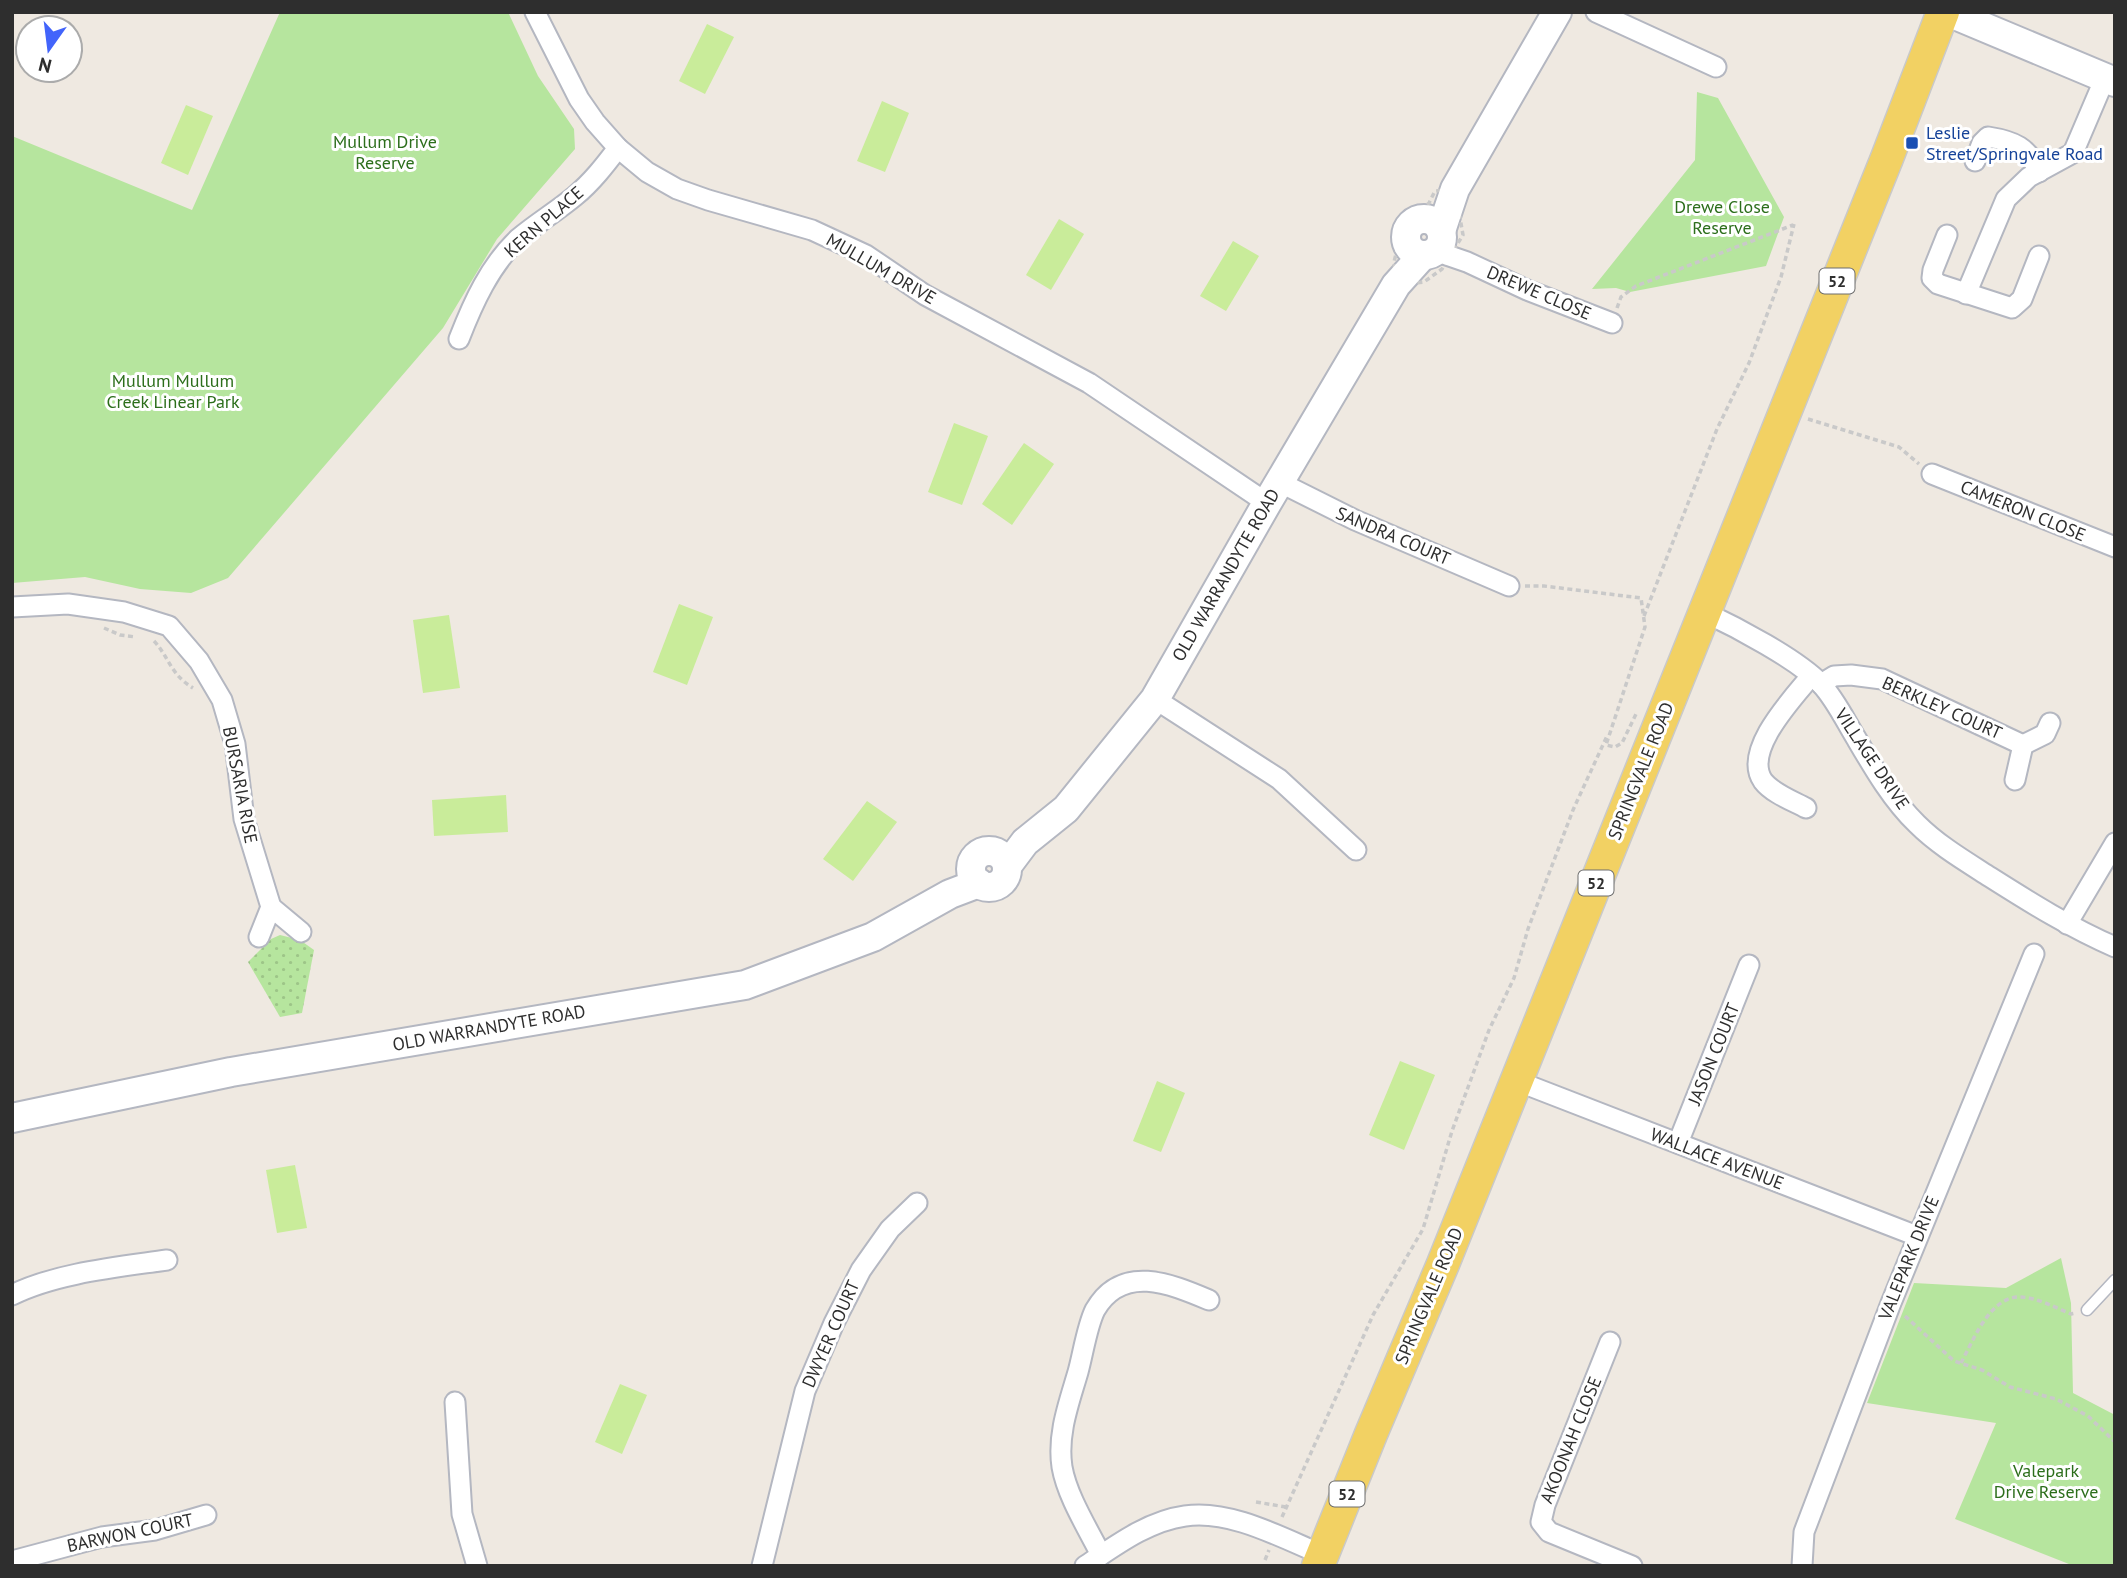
<svg xmlns="http://www.w3.org/2000/svg" width="2127" height="1578" font-family="'PT Sans',sans-serif">
<defs>
<pattern id="grass-dots" width="8" height="8" patternUnits="userSpaceOnUse" patternTransform="scale(1.75)"><rect width="8" height="8" fill="#b6e59e"/><path d="M2 2h.1M6 6h.1" fill="none" stroke="#9dc588" stroke-width="1.8" stroke-linecap="round"/></pattern>
</defs>
<rect width="100%" height="100%" fill="#efe9e1"/>
<path fill="url(#grass-dots)" d="M280,935L300,940L314,950L302,1013L280,1017L248,962L271,939Z"/>
<g fill="#b6e59e">
<path d="M280,12H508L538,76L574,129L575,149L497,239L443,328L228,578L191,593L140,589L85,577L12,583V136L192,210Z"/>
<path d="M1697,92L1718,98L1784,217L1766,266L1630,292L1616,288L1592,289L1695,160Z"/>
<path d="M2061,1258L2071,1303L2073,1393L2115,1415V1566H2074L1955,1519L1996,1423L1867,1403L1914,1283L2006,1288Z"/>
</g>
<g fill="#c9ec9a">
<path d="M707,24L734,37L705,94L679,81Z"/>
<path d="M882,101L909,113L885,172L857,161Z"/>
<path d="M186,105L213,116L188,175L161,163Z"/>
<path d="M1059,219L1084,234L1051,290L1026,275Z"/>
<path d="M1233,241L1259,256L1226,311L1200,296Z"/>
<path d="M954,423L988,436L962,505L928,492Z"/>
<path d="M1024,443L1054,464L1012,525L982,504Z"/>
<path d="M679,604L713,617L687,685L653,672Z"/>
<path d="M449,615L460,688L423,693L413,620Z"/>
<path d="M506,795L508,832L434,836L432,800Z"/>
<path d="M867,801L897,822L853,881L823,859Z"/>
<path d="M1400,1061L1435,1075L1404,1150L1369,1135Z"/>
<path d="M1157,1081L1185,1093L1161,1152L1133,1141Z"/>
<path d="M295,1165L307,1228L277,1233L266,1170Z"/>
<path d="M620,1384L647,1395L622,1454L595,1442Z"/>
</g>
<g fill="none" stroke-linecap="round" stroke-linejoin="round">
<defs>
<path id="lane" d="M2087,1310L2115,1280"/>
<g id="street">
<path d="M535,12L579,99L595,122L618,148L647,172L677,189L708,200L812,230L866,255L925,295L1089,383L1267,503"/>
<path d="M1596,12L1716,67"/>
<path d="M1975,161L1982,143L1988,137C2014,141 2028,147 2039,172"/>
<path d="M1947,235L1933,270L1932,278L1938,284L2012,308L2022,299L2039,256"/>
<path d="M1435,251L1467,262L1527,290L1612,323"/>
<path d="M1966,294L2006,199L2029,177L2073,153L2105,78"/>
<path d="M459,339C473,303 490,265 519,238C537,223 557,211 575,196C592,182 605,165 618,148"/>
<path d="M1932,474L2115,547"/>
<path d="M1279,482L1355,520L1509,586"/>
<path d="M12,607L68,604L124,612L169,626L199,661L222,700L235,744L244,819L271,907"/>
<path d="M1704,612C1736,627 1797,659 1821,684C1835,699 1845,720 1856,738C1873,767 1892,800 1917,824C1938,845 1965,861 1990,877C2031,903 2071,928 2115,947"/>
<path d="M1821,684L1834,676L1851,675L1882,679L2023,745"/>
<path d="M1155,699L1279,779L1356,850"/>
<path d="M2015,780L2023,745L2045,734L2050,723"/>
<path d="M1806,808C1793,801 1772,793 1763,781C1742,751 1793,698 1811,676"/>
<path d="M2067,924L2115,843"/>
<path d="M259,937L271,907L301,932"/>
<path d="M1517,1081L1917,1236"/>
<path d="M1678,1143L1749,965"/>
<path d="M12,1295C56,1273 119,1267 167,1260"/>
<path d="M1610,1342L1545,1505L1541,1522L1549,1532L1632,1566"/>
<path d="M455,1402L462,1514L477,1566"/>
<path d="M1101,1555C1088,1529 1067,1496 1062,1467C1057,1434 1069,1403 1078,1372C1083,1354 1087,1326 1095,1310C1122,1263 1171,1284 1209,1300"/>
<path d="M12,1561L102,1537L155,1530L206,1515"/>
<path d="M762,1566L805,1391L834,1323L861,1270L890,1229L917,1203"/>
<path d="M1085,1566C1115,1546 1148,1521 1185,1516C1230,1509 1282,1538 1323,1555"/>
<path d="M1802,1566L1804,1532L1891,1303L2034,954"/>
</g>
<g id="secondary">
<path d="M1948,12L2115,82"/>
<circle cx="1424" cy="237" r="18"/>
<path d="M1441,231L1455,189L1557,12"/>
<circle cx="989" cy="869" r="18"/>
<path d="M1007,866L1025,842L1066,809L1155,699L1267,503L1396,285L1423,255"/>
<path d="M12,1118L231,1072L745,985L873,937L950,894L979,883"/>
</g>
<path id="primary" d="M1318,1566L1371,1434L1443,1264L1887,158L1943,12"/>
</defs>
<use href="#lane" stroke="#b4b7c1" stroke-width="13"/>
<use href="#street" stroke="#b4b7c1" stroke-width="23"/>
<use href="#secondary" stroke="#b4b7c1" stroke-width="32"/>
<use href="#primary" stroke="#c9c9c9" stroke-width="35"/>
<g stroke="#c9c9c9" stroke-width="3.5" stroke-dasharray="5 3.5" stroke-linecap="butt">
<path d="M1455,189L1463,235L1442,269L1424,282L1396,285L1394,262L1403,226L1429,203L1435,191Z"/>
<path d="M1617,308L1621,297L1636,286L1793,225"/>
<path d="M1808,419L1899,447L1919,464"/>
<path d="M1525,586H1544L1641,598L1645,627L1606,745L1615,747L1622,743L1637,712"/>
<path d="M1644,616L1717,429L1749,363L1781,277L1794,224"/>
<path d="M104,628L120,635L136,637"/>
<path d="M154,641C169,657 170,674 193,688"/>
<path d="M1905,1316L1954,1361L1982,1370L2010,1387L2056,1399L2088,1416L2115,1442"/>
<path d="M1961,1363C1973,1341 1990,1296 2020,1297C2036,1297 2056,1308 2071,1314L2076,1313"/>
<path d="M1256,1502L1286,1507"/>
<path d="M1282,1517L1373,1315L1423,1229L1452,1131L1489,1030L1514,978L1528,929L1573,810L1607,736"/>
<path d="M1265,1560L1269,1550"/>
</g>
<use href="#lane" stroke="#fff" stroke-width="10"/>
<use href="#street" stroke="#fff" stroke-width="19"/>
<use href="#secondary" stroke="#fff" stroke-width="28"/>
<use href="#primary" stroke="#f2d163" stroke-width="32"/>
</g>
<rect fill="#1a4fb4" stroke="#fff" stroke-width="2.5" x="1905" y="136" width="14" height="14" rx="3.5"/>
<g text-anchor="middle" stroke-width="6" stroke-linejoin="round" paint-order="stroke">
<g fill="#fff" stroke="#6d6d6d" stroke-width="2">
<rect x="1819.5" y="268.5" width="35" height="25" rx="5"/>
<rect x="1578.5" y="870.5" width="35" height="25" rx="5"/>
<rect x="1329.5" y="1481.5" width="35" height="25" rx="5"/>
</g>
<g font-size="16" font-weight="bold" fill="#2e2e2e">
<text x="1837" y="287">52</text>
<text x="1596" y="889">52</text>
<text x="1347" y="1500">52</text>
</g>
<g font-size="18" fill="#164399" stroke="#fff" text-anchor="start">
<text x="1926" y="139">Leslie<tspan x="1926" dy="21">Street/Springvale Road</tspan></text>
</g>
<g font-size="18" fill="#2c6e1b" stroke="#fff">
<text x="385" y="148">Mullum Drive<tspan x="385" dy="21">Reserve</tspan></text>
<text x="1722" y="213">Drewe Close<tspan x="1722" dy="21">Reserve</tspan></text>
<text x="173" y="387">Mullum Mullum<tspan x="173" dy="21">Creek Linear Park</tspan></text>
<text x="2046" y="1477">Valepark<tspan x="2046" dy="21">Drive Reserve</tspan></text>
</g>
<g font-size="18" fill="#2e2e2e" stroke="#fff">
<text transform="translate(544 222) rotate(-41)" y="6">KERN PLACE</text>
<text transform="translate(881 269) rotate(30)" y="6">MULLUM DRIVE</text>
<text transform="translate(1539 293) rotate(23)" y="6">DREWE CLOSE</text>
<text transform="translate(2023 511) rotate(22)" y="6">CAMERON CLOSE</text>
<text transform="translate(1393 536) rotate(23)" y="6">SANDRA COURT</text>
<text transform="translate(1226 575) rotate(-60)" y="6">OLD WARRANDYTE ROAD</text>
<text transform="translate(1942 708) rotate(24)" y="6">BERKLEY COURT</text>
<text transform="translate(1872 759) rotate(56)" y="6">VILLAGE DRIVE</text>
<text transform="translate(1641 771) rotate(-68)" y="6">SPRINGVALE ROAD</text>
<text transform="translate(240 785) rotate(79)" y="6">BURSARIA RISE</text>
<text transform="translate(489 1028) rotate(-10)" y="6">OLD WARRANDYTE ROAD</text>
<text transform="translate(1714 1054) rotate(-68)" y="6">JASON COURT</text>
<text transform="translate(1717 1159) rotate(21)" y="6">WALLACE AVENUE</text>
<text transform="translate(1909 1258) rotate(-68)" y="6">VALEPARK DRIVE</text>
<text transform="translate(1429 1296) rotate(-67)" y="6">SPRINGVALE ROAD</text>
<text transform="translate(831 1334) rotate(-66)" y="6">DWYER COURT</text>
<text transform="translate(1571 1440) rotate(-68)" y="6">AKOONAH CLOSE</text>
<text transform="translate(130 1533) rotate(-12)" y="6">BARWON COURT</text>
</g>
</g>
<rect width="2127" height="1578" fill="none" stroke="#2e2e2e" stroke-width="28"/>
<g transform="translate(49 49) rotate(194)"><circle r="33" fill="#ffffff" stroke="#ababab" stroke-width="2"/>
<path d="M0-5L12 26L0 18L-12 26Z" fill="#4264fb"/>
<text y="-10" font-size="19" font-weight="bold" text-anchor="middle" fill="#2e2e2e">N</text>
</g>
</svg>
